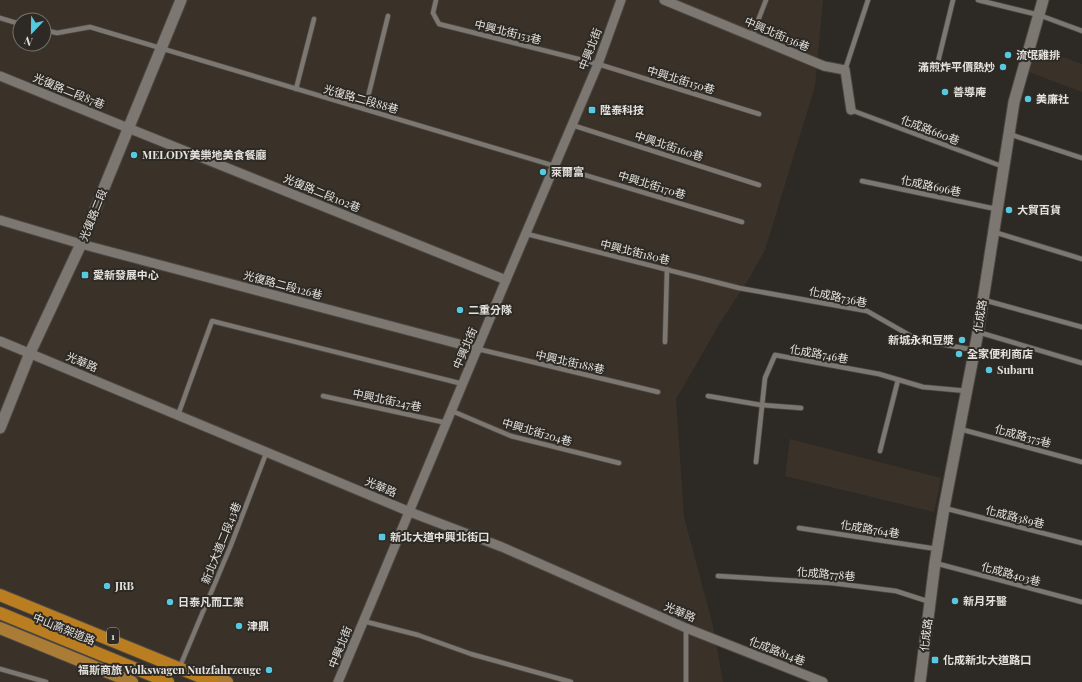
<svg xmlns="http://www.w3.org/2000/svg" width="1082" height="682" font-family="'Playfair Display','Noto Sans TC',serif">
<rect width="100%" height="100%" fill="#2d2924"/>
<g fill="#3a3229" fill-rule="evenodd">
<path d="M0,0H823L815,86L765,250L747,282L723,318L676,399L684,517L713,626L723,682H0ZM20,20H44V44H20Z"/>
<path d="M1036,47L1082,64V92L1029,72Z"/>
<path d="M790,439L941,478L934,512L785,476Z"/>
</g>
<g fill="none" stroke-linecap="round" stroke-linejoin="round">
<defs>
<g id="service">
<path d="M436,0L433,13L439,24L598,64L759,114"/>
<path d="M978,0L1039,15L1082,31"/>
<path d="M0,18L20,24"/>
<path d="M44,30L57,33L90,27C307,92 525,155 742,222"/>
<path d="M752,36L766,0"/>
<path d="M845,70L868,0"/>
<path d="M936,70L953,0"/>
<path d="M296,89L314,19"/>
<path d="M365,109L388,16"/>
<path d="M851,110L1004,167"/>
<path d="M572,125L759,185"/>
<path d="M1009,134L1082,158"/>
<path d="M862,181L996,209"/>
<path d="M994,232L1082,259"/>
<path d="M527,234L739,288L867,311L918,340L974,350"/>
<path d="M984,300L1082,327"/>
<path d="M978,332L1082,363"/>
<path d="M665,342L667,269"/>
<path d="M478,349L658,392"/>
<path d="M323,396L447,423"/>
<path d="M708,396L761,405L801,408"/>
<path d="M452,411L511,436L619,463"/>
<path d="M178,415L212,321L463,384"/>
<path d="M960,429L1082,462"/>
<path d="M880,451L898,380"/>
<path d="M756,462L765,378L775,355L879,374L923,387L967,391"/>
<path d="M944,508L1082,543"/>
<path d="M799,528L937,549"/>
<path d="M935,563L1082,602"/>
<path d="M718,576L832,583L896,591L930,602"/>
<path d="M363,621L418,635L471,654L571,682"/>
<path d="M686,628V682"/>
<path d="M181,664L231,545L267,451"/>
<path d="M0,669L46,682"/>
</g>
<g id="minor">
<path d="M664,0L824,66L845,70L851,110"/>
<path d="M0,76L128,128L506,280"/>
<path d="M0,220L81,244L478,349"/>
<path d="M0,341L410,512L502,547L686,628L823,682"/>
<path d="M338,682L506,280L598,64L621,0"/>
</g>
<g id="tertiary">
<path d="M0,428L30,353L81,244L181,0"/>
<path d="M920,682L935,563L944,508L978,332L1014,102L1043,0"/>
</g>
<g id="primary">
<path d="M0,628L132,682"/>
<path d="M204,673L227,682"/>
</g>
<g id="trunk">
<path d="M0,595L213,682"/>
<path d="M0,613L168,682"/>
</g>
</defs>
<use href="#service" stroke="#4c4743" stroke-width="6"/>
<use href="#minor" stroke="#4c4743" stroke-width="11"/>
<use href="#tertiary" stroke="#4c4743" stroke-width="13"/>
<use href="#primary" stroke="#4c4743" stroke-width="14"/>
<use href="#trunk" stroke="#4c4743" stroke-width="14"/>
<use href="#service" stroke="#7d7772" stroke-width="4.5"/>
<use href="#minor" stroke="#7d7772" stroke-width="9"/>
<use href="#tertiary" stroke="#7d7772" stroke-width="11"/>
<use href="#primary" stroke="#ab7c35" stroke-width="12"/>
<use href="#trunk" stroke="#ba7e21" stroke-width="12"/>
</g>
<g fill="#56c9e1" stroke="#2d2924" stroke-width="1.5">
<circle cx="1008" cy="55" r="4"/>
<circle cx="1003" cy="67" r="4"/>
<circle cx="945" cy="92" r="4"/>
<circle cx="1028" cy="99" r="4"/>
<rect x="588" y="106" width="8" height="8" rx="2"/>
<circle cx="134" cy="155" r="4"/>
<circle cx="543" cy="172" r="4"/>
<circle cx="1009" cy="210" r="4"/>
<rect x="81" y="271" width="8" height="8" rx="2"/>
<circle cx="460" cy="310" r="4"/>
<circle cx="962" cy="340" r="4"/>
<circle cx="959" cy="354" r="4"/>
<circle cx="989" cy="370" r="4"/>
<rect x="378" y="533" width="8" height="8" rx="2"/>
<circle cx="107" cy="586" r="4"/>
<circle cx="955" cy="601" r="4"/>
<circle cx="170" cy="602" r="4"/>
<circle cx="239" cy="626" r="4"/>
<rect x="931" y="656" width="8" height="8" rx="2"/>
<circle cx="269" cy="670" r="4"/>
</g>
<g text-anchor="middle" stroke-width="4" stroke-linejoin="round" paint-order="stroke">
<rect fill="#2d2924" stroke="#aeaaa6" stroke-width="1" x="107" y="628" width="12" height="16" rx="3"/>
<g font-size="10" font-weight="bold" fill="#e5e2de">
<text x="113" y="640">1</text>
</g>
<g font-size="11" fill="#e5e2de" stroke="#2d2924">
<text transform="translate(508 32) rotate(14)" y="4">中興北街153巷</text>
<text transform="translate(777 34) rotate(23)" y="4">中興北街136巷</text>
<text transform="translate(590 49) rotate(-69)" y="4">中興北街</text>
<text transform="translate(681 80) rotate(17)" y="4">中興北街150巷</text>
<text transform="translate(69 91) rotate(22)" y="4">光復路二段87巷</text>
<text transform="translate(361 99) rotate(16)" y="4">光復路二段88巷</text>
<text transform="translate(930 130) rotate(21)" y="4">化成路660巷</text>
<text transform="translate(669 146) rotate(18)" y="4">中興北街160巷</text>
<text transform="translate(652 185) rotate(17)" y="4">中興北街170巷</text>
<text transform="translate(931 186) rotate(12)" y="4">化成路696巷</text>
<text transform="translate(322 193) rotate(22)" y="4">光復路二段102巷</text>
<text transform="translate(93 215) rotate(-68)" y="4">光復路二段</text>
<text transform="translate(635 252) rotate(14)" y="4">中興北街180巷</text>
<text transform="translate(283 285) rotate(15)" y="4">光復路二段126巷</text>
<text transform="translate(838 297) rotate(12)" y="4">化成路736巷</text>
<text transform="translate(980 316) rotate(-81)" y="4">化成路</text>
<text transform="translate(465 348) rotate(-67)" y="4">中興北街</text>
<text transform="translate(819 354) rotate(10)" y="4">化成路746巷</text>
<text transform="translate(82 362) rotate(23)" y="4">光華路</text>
<text transform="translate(570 362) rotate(13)" y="4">中興北街188巷</text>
<text transform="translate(387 400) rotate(12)" y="4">中興北街247巷</text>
<text transform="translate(537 432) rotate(16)" y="4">中興北街204巷</text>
<text transform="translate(1023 436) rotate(15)" y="4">化成路375巷</text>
<text transform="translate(381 487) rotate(23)" y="4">光華路</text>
<text transform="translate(1015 517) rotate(14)" y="4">化成路389巷</text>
<text transform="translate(870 529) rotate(9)" y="4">化成路764巷</text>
<text transform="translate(221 543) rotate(-68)" y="4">新北大道二段43巷</text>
<text transform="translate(826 574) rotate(5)" y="4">化成路778巷</text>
<text transform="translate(1011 574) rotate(15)" y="4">化成路403巷</text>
<text transform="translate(680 612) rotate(23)" y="4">光華路</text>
<text transform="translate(64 629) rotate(22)" y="4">中山高架道路</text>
<text transform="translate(926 635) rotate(-83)" y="4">化成路</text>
<text transform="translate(340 647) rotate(-68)" y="4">中興北街</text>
<text transform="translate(777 651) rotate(21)" y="4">化成路814巷</text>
</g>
<g font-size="11" font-weight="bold" fill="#e5e2de" stroke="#2d2924" text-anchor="start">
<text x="1016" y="59">流氓雞排</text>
<text x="995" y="71" text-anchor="end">滿煎炸平價熱炒</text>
<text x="953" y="96">善導庵</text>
<text x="1036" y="103">美廉社</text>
<text x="600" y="114">陞泰科技</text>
<text x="142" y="159">MELODY美樂地美食餐廳</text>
<text x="551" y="176">萊爾富</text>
<text x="1017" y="214">大貿百貨</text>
<text x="93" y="279">愛新發展中心</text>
<text x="468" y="314">二重分隊</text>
<text x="954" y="344" text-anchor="end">新城永和豆漿</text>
<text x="967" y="358">全家便利商店</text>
<text x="997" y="374">Subaru</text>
<text x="390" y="541">新北大道中興北街口</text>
<text x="115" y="590">JRB</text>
<text x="963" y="605">新月牙醫</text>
<text x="178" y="606">日泰凡而工業</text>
<text x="247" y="630">津鼎</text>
<text x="943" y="664">化成新北大道路口</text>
<text x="261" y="674" text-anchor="end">福斯商旅 Volkswagen Nutzfahrzeuge</text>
</g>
</g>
<g transform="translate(32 32) rotate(202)"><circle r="19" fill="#2d2924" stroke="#77736e"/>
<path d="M0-3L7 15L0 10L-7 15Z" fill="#56c9e1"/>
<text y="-6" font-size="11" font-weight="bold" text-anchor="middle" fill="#e5e2de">N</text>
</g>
</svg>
